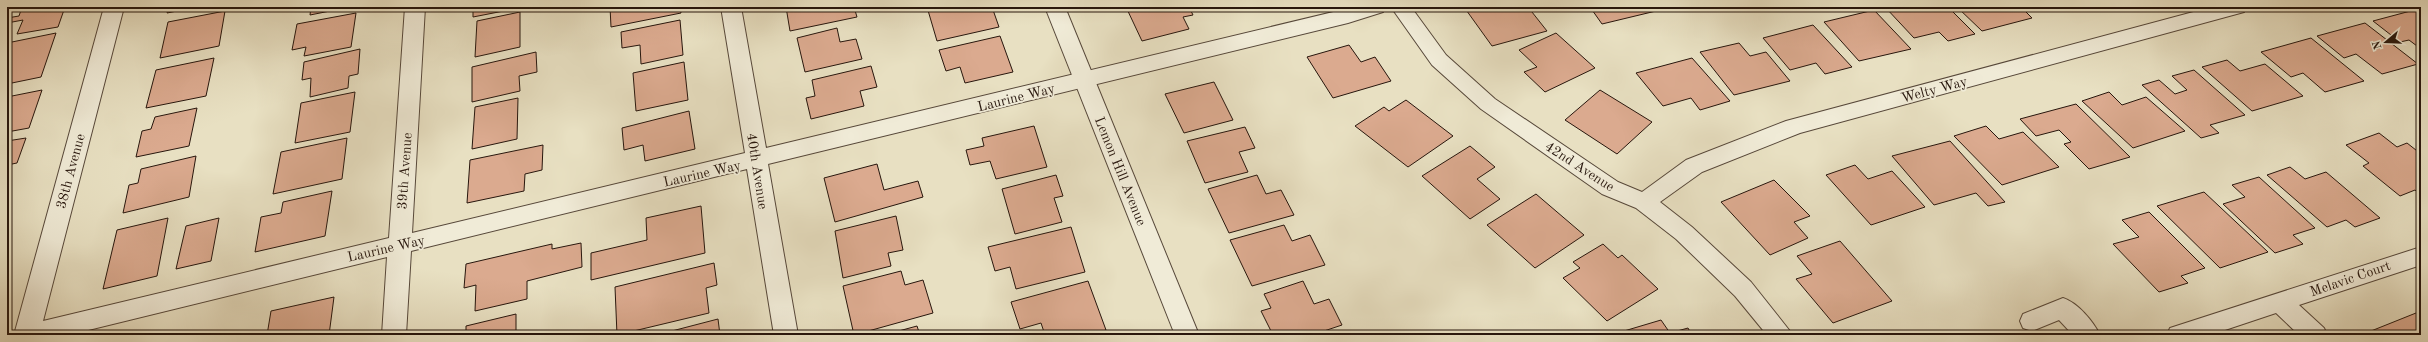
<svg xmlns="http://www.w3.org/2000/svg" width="2428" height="342" font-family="'Old Standard TT',serif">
<rect width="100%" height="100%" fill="#e8e0c2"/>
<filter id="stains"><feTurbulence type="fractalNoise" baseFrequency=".005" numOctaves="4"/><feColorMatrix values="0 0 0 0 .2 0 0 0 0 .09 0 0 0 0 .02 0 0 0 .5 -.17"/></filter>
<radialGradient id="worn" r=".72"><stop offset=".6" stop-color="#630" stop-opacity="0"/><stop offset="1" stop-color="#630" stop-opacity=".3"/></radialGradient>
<g fill="#dbaa8f" stroke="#27160d">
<path d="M22,7H65L58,27L17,34L23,20L7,23V18L19,16Z"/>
<path d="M169,7H197L167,13Z"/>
<path d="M311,7H350L310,15Z"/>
<path d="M473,7H524L473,17Z"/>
<path d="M610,7H680L681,13L611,27Z"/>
<path d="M786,7H854L857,17L790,31Z"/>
<path d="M927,7H992L999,27L937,41Z"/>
<path d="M1126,7H1189L1193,15L1183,17L1189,29L1142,41Z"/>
<path d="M1464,7H1528L1547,31L1492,46Z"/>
<path d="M1590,7H1653L1656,11L1602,24Z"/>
<path d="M1885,7H1948L1975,34L1948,41L1939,32L1914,38Z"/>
<path d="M1957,7H2021L2032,18L1982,31Z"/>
<path d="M2061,7H2081L2065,11Z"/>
<path d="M2418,9L2421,12V49L2409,40L2400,42L2373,21Z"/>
<path d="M1874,10L1911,49L1859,61L1824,22Z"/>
<path d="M225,11L219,46L160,58L168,22Z"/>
<path d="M520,12V47L475,57L477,21Z"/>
<path d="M356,13L351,47L304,56L306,47L292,50L297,24Z"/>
<path d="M680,20L683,55L641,64L640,45L622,48L621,32Z"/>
<path d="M2365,23L2418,64L2382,74L2356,54L2344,58L2317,36Z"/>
<path d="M1813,25L1852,67L1825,74L1816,63L1790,70L1763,38Z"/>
<path d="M837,28L840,42L856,39L862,59L805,72L797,38Z"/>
<path d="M56,33L41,77L7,84V43Z"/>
<path d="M1556,33L1595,68L1545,92L1524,72L1537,67L1519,50Z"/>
<path d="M1000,36L1013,72L965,83L960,67L946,71L939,50Z"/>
<path d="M2311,38L2364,81L2325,92L2303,73L2291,77L2261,52Z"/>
<path d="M1739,43L1750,56L1766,52L1790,81L1734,95L1700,52Z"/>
<path d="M1349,45L1361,62L1375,57L1391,81L1333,98L1307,57Z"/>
<path d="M360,49L358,74L349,76L348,88L310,97L311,78L302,80L304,62Z"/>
<path d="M536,52L537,72L519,76L520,91L472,102V67Z"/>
<path d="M214,58L206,96L146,108L156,70Z"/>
<path d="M1692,58L1730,101L1700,110L1691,98L1663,106L1636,73Z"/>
<path d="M2227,60L2240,71L2265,64L2303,96L2252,111L2202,67Z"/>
<path d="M684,62L688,100L636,111L633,73Z"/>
<path d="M871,66L877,87L860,91L864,106L811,119L806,98L815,96L812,80Z"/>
<path d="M2194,70L2245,115L2210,125L2219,133L2201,138L2142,85L2159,80L2175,94L2187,90L2172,76Z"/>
<path d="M1214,82L1233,120L1184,133L1165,94Z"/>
<path d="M42,90L29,128L7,132V97Z"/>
<path d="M1600,90L1652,122L1617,154L1565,120Z"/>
<path d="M355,92L350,132L295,143L301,103Z"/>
<path d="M2109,92L2122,105L2146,97L2185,131L2133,148L2082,101Z"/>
<path d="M518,98L517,139L472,149L475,107Z"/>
<path d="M1406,100L1453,136L1408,167L1355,126L1384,107L1389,111Z"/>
<path d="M2076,104L2130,157L2089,169L2064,144L2071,142L2059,130L2036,136L2020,119Z"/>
<path d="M197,108L189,146L136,157L142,131L151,129L155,117Z"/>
<path d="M689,111L695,149L645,161L643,145L624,150L622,128Z"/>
<path d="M1034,126L1047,167L996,179L990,161L970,165L966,150L984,146L982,138Z"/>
<path d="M1986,126L1999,139L2023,132L2059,167L2002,185L1954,136Z"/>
<path d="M1245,127L1255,148L1239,152L1248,172L1205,183L1187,141Z"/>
<path d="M2379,133L2397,147L2407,143L2421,154V195L2415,190L2400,196L2363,166L2369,163L2346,145Z"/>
<path d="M26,138L17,163L7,165V141Z"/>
<path d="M347,138L342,179L273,194L281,152Z"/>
<path d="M1950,141L2005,202L1988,206L1976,193L1934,205L1892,156Z"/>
<path d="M543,145L542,170L525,174L524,191L467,203L470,160Z"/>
<path d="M1470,146L1495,167L1477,179L1500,199L1470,219L1422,176Z"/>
<path d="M196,156L189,197L123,213L129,185L138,183L141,169Z"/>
<path d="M877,164L884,190L918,181L923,197L835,222L824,178Z"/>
<path d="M1855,165L1868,179L1892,171L1925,207L1871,225L1826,175Z"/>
<path d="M2290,167L2305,179L2326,172L2380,218L2355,227L2346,220L2327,227L2267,175Z"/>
<path d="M1056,175L1063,196L1054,198L1062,222L1015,234L1002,189Z"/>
<path d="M1257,175L1266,194L1281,190L1294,215L1229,233L1208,189Z"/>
<path d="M2259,177L2315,228L2293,235L2303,244L2275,253L2223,204L2245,197L2232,185Z"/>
<path d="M1774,180L1810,216L1794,222L1808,238L1770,255L1721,202Z"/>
<path d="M332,191L325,236L255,252L261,217L281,213L283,202Z"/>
<path d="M2204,192L2268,252L2220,268L2157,206Z"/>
<path d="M1536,194L1584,235L1535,268L1487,225Z"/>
<path d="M701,206L705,253L591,280V253L647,240L646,218Z"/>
<path d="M2149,212L2205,268L2181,276L2188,283L2159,292L2113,244L2139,237L2122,220Z"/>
<path d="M896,216L903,250L888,253L891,266L843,278L835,231Z"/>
<path d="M168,218L157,276L103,289L117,230Z"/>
<path d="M219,218L211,261L176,269L186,226Z"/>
<path d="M1284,225L1292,241L1310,235L1325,265L1252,286L1230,240Z"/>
<path d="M1071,227L1085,272L1016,289L1010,267L995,271L988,247Z"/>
<path d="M1840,241L1892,301L1833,323L1796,279L1812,274L1797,256Z"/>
<path d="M581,243L582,267L527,281V299L475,311L476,285L464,288L466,264L552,244V249Z"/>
<path d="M1603,244L1618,258L1622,255L1658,289L1607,321L1563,278L1580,268L1573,262Z"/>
<path d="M714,263L717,285L706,288L709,313L617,335L615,287Z"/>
<path d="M901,271L905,285L923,280L933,313L854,335L843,286Z"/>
<path d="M1088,281L1106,330L1088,335H1045L1041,323L1020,329L1011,302Z"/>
<path d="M1303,281L1314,304L1329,299L1342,325L1312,335H1273L1261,311L1271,308L1264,294Z"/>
<path d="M334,297L329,335H267L271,311Z"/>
<path d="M2416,313L2421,318V335H2369L2366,333Z"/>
<path d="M516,314V335H466V326Z"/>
<path d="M718,319L720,335H669L668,332Z"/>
<path d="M1661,320L1670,333L1688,328L1692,335L1614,334Z"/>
<path d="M917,326L920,335H884Z"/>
</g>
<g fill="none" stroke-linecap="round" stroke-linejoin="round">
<defs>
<g id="minor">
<path d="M104,7H124L43,321L389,238L405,7H425L412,233L745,153L721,7H741L766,148L1354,7H1386L1383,12L1348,23L768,164L798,335H774L747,169L411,251L406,335H382L387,257L68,335H14Z"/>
<path d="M1391,7H1411L1446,55L1495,99L1618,182L1642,192L1686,160L1786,121L2212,7H2247L2244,12L1800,133L1702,172L1660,202L1692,227L1751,282L1793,335H1767L1735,296L1676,239L1636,208L1602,194L1481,109L1432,65Z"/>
<path d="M2421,247V265L2299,305L2324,328L2327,335H2299L2276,313L2210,335H2167L2170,328Z"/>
<path d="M2063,298C2078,303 2093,321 2100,335H2073L2059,320L2032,331L2023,328L2020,321L2023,314Z"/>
</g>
<path id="tertiary" d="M1045,7H1065L1199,335H1175Z"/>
</defs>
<use href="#minor" stroke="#57483a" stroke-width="2"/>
<use href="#tertiary" stroke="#57483a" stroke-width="2"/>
<use href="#minor" fill="#f0ebd7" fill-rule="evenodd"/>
<use href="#tertiary" fill="#f0ebd7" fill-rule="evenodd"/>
</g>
<g text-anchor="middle" stroke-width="3.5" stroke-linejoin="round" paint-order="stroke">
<g font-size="14" fill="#27160d" stroke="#f0ebd7">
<text transform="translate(1934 89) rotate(-15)" y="5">Welty Way</text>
<text transform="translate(1016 97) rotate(-14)" y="5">Laurine Way</text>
<text transform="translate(1580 166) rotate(33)" y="5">42nd Avenue</text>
<text transform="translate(70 171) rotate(-75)" y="5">38th Avenue</text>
<text transform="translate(404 171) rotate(-86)" y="5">39th Avenue</text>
<text transform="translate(758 171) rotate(81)" y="5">40th Avenue</text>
<text transform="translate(1121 171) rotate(68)" y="5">Lemon Hill Avenue</text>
<text transform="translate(702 173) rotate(-13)" y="5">Laurine Way</text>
<text transform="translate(386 248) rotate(-13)" y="5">Laurine Way</text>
<text transform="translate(2350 278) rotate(-19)" y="5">Melavic Court</text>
</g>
</g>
<rect width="2428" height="342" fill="none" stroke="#e8e0c2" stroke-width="24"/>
<rect x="8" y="8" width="2412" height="326" fill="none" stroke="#27160d" stroke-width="2"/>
<rect x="12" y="12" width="2404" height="318" fill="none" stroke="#27160d"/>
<g transform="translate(2386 42) rotate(251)" stroke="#f0ebd7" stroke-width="3" paint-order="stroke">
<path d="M0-3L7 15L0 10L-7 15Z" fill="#27160d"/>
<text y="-6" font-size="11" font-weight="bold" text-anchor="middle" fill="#27160d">N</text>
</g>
<rect width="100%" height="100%" filter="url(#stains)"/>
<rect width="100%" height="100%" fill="url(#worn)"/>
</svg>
